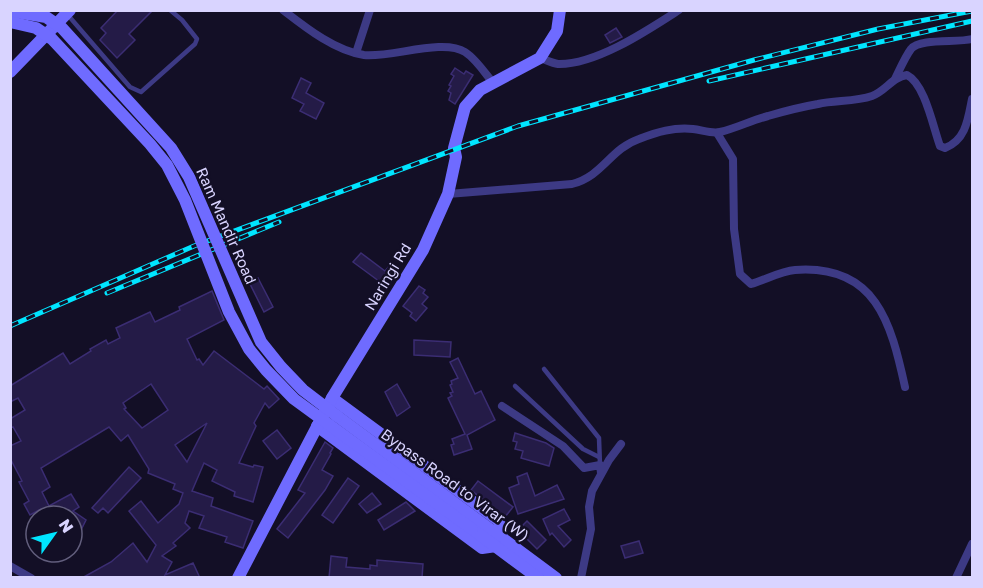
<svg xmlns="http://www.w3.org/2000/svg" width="983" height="588" font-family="'Golos Text',sans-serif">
<rect width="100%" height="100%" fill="#130f26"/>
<g fill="#241b47" stroke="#3b2d73" stroke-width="1.5" fill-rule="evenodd">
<path d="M118,10H153L129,34L135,40L117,58L100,40L106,33L101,28Z"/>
<path d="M616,28L622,37L610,43L605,35Z"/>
<path d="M455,68L464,74L466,71L473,75L455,104L449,100L451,93L448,91L451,86L449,85L454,76L451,74Z"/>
<path d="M301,78L311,83L306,93L324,103L316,119L300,111L304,104L292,98Z"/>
<path d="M361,253L385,271L391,264L399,270L387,287L353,262Z"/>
<path d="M258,278L273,307L264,312L249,282Z"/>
<path d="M419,286L425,290L423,293L428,297L422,304L427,308L416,321L410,316L412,313L403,306Z"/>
<path d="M212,291L224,320L187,339L197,360L199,359L203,365L214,351L264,389L267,386L279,399L269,408L265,403L254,423L256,426L239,463L253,467L254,465L263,467L253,502L234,496L235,492L212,481L217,470L204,463L192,491L213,498L211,506L253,521L243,548L225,542L227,537L199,528L204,516L189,511L185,523L190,528L173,543L176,546L162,556L172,562L165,575L193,563L200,578H82L111,562L133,543L147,562L156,545L129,511L141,501L158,523L179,504L183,493L173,489L175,484L148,473L149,469L128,435L121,441L109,427L41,468L50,487L42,492L49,506L71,494L79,507L73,511L86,520L72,548V516H44L41,509L30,515L24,504L29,501L19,482L22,481L10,458V446L21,441L13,427L10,428V419L25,410L18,398L10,402V386L63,353L70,364L91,351L90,349L106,340L108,344L120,338L116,328L150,312L155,322L180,310L179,307ZM151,384L168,410L142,428L124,409L126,408L123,403ZM207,423L187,462L175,445Z"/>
<path d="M414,340L451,342L450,357L414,355Z"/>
<path d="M458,358L475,394L481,391L495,420L467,435L472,449L454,455L451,445L454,444L452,439L465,434L448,398L452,396L450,393L453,392L450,385L452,384L451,381L458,378L450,362Z"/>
<path d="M397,384L410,407L397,416L385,392Z"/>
<path d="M277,430L291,448L277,459L263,441Z"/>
<path d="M515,433L546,443L554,448L549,466L521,458L523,451L515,449L517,442L513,441Z"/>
<path d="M325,442L333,448L330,453L331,454L322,470L333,476L325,490L288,538L277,529L305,493L298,490Z"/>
<path d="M129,467L141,478L108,513L103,508L98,513L92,508Z"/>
<path d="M527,473L535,496L557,485L564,499L518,514L509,488L519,484L517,477Z"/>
<path d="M348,478L359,486L333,523L322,515Z"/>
<path d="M478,481L513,507L505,517L471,490Z"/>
<path d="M372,493L381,504L367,513L359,504Z"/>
<path d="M406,502L415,511L384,530L378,520Z"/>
<path d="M564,509L570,520L558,526L571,540L564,547L552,533L550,535L543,519Z"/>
<path d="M527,521L546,540L537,549L518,530Z"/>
<path d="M639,541L643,553L625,558L621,546Z"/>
<path d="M331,556L347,558L346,567L370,569V565L377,566V560L423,564L422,578H329Z"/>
</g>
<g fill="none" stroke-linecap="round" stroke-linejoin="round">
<g stroke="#3d3a85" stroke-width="4.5">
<path d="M67,14L130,87L141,92L195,44L197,39L182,20L170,10"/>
<path d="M544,369L599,438L600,465"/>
<path d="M515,386L583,449L599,457"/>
</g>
<g stroke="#3d3a85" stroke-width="8">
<path d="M283,10C305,27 335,51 364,55C391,58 443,38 465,52C476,59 485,73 493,83"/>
<path d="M356,53L370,10"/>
<path d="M540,58C546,60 552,63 558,64C596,65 648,30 679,10"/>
<path d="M895,79C900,69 905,57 911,49C920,38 957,43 972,39"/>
<path d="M717,133L733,159L734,229L740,274L751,284C765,280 781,271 795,270C876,264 891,323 905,387"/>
<path d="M448,194L572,184C603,176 610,149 639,139C657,132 674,127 693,129C702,130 712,134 720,132C737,128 752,120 768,116C785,111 801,107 818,104C835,100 855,102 872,96C886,91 892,77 907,75C925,84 933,127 940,146L945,148C966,140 968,119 972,99"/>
<path d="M502,406L563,446L584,468L600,465L601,473"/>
<path d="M10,566L31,578"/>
<path d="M581,578L591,529L589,507L592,491L609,460L621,444"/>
<path d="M956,578L972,544"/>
</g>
<g stroke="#6f6bff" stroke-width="12">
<path d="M10,72L70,10"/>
<path d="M332,398L499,521L502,539"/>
<path d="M337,416L556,578"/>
<path d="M317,426L482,548L496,546"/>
<path d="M472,529L538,578"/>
<path d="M238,578L332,398L423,250L448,194L456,157L454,148L465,107L480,90L540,58L557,31L560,10"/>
</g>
<defs>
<g id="rail">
<path d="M709,81L972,21"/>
<path d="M107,293L279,222"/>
<path d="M10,326L194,246L518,126L754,60L878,29L972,11"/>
</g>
</defs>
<use href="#rail" stroke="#00e5ff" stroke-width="5"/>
<use href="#rail" stroke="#130f26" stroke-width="3" stroke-dasharray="9" stroke-linecap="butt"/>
<g stroke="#6f6bff" stroke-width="12">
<path d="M10,11L46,17L62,28L171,148L189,177L261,342L281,367L303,390L337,416"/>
<path d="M10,22L36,28L52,39L150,144L167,165L185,200L229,312L249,349L266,370L294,399L472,529"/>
</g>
</g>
<g text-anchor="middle" stroke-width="5" stroke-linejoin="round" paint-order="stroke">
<g font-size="15" fill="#d9d4ff" stroke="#130f26">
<text transform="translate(226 226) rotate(66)" y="5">Ram Mandir Road</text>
<text transform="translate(388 277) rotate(-59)" y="5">Naringi Rd</text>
<text transform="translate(455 485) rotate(36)" y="5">Bypass Road to Virar (W)</text>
</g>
</g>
<rect width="983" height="588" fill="none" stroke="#d9d4ff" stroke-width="24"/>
<g transform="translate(54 534) rotate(56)"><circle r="28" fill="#130f26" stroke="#625e7d" stroke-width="1.5"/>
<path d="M0-4.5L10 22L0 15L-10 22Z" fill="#00e5ff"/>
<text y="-9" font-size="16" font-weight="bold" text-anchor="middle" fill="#d9d4ff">N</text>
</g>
</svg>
